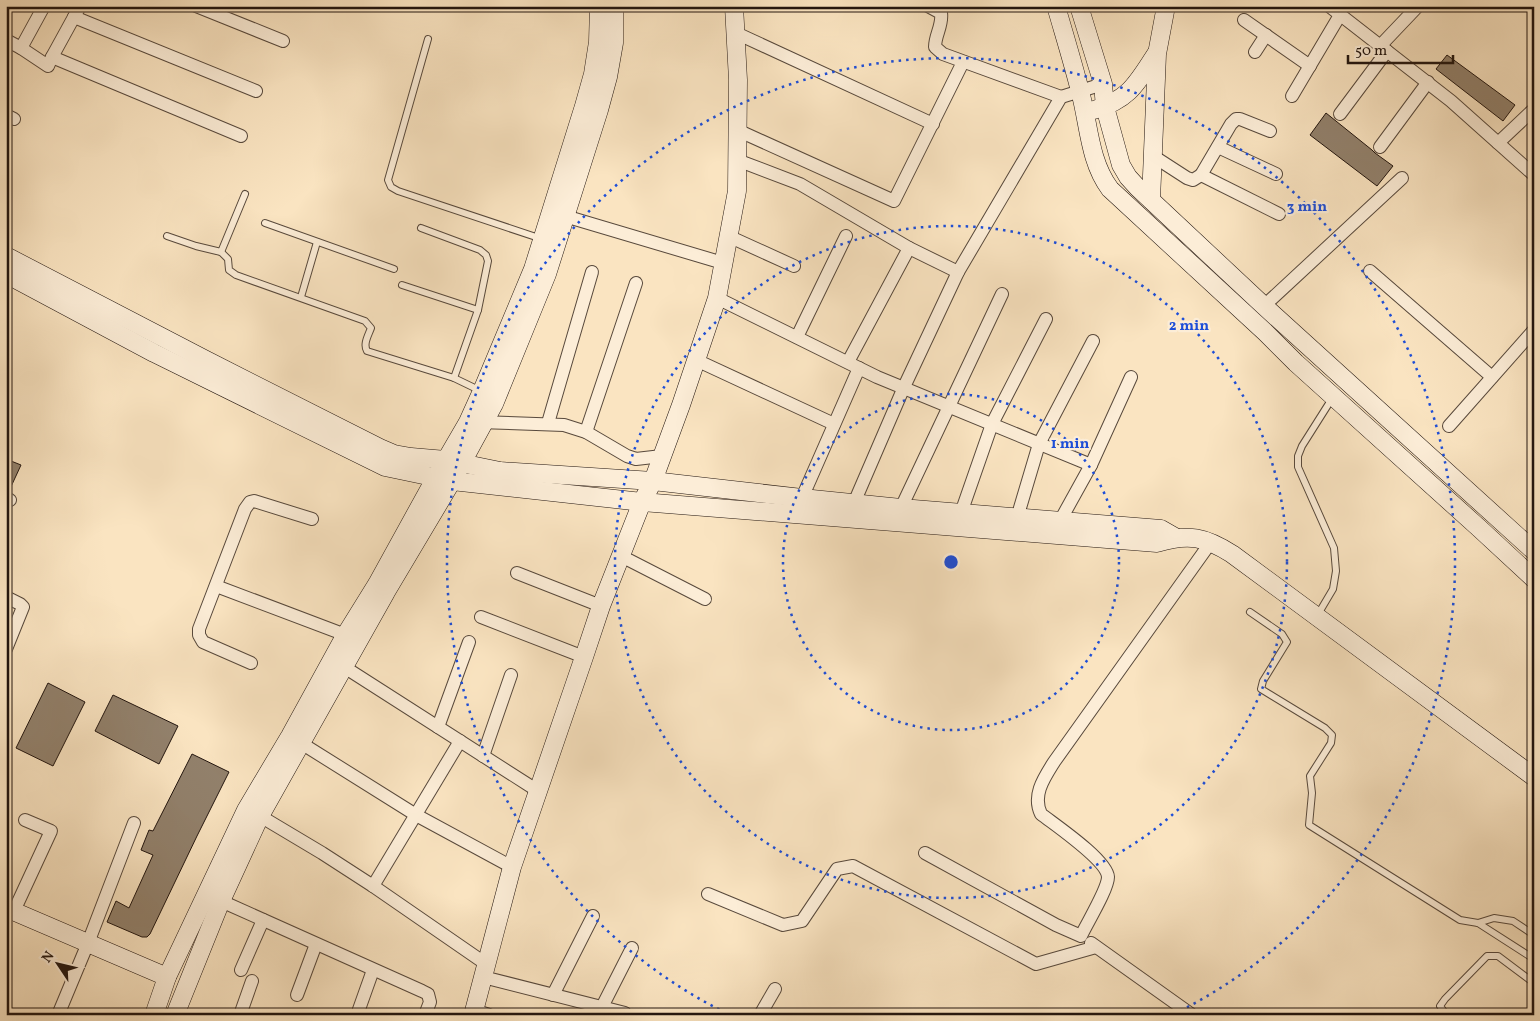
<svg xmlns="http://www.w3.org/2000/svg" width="1540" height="1021" font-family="Vollkorn,serif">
<rect width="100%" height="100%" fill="#fae4c1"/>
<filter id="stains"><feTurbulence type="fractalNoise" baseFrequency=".004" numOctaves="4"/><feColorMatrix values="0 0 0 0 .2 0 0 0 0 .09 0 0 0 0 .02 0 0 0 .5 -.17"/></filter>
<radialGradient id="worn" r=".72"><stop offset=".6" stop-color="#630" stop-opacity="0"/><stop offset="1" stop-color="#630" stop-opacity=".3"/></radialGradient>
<g fill="#92816c" stroke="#22150f">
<path d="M1447,55L1515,105L1503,121L1436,69Z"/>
<path d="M1326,113L1372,150L1375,153L1393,166L1377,186L1310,135Z"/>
<path d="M6,459L21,465L9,491L6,490Z"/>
<path d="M48,683L85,702L53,766L16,748Z"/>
<path d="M113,695L178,726L159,764L95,731Z"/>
<path d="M192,754L229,772L197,836L150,934L147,937H142L107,922L116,901L129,908L153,855L141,850L149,830L153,831Z"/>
</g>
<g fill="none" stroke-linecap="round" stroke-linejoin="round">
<defs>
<g id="lane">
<path d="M428,39L388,180L391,187L398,191L542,239"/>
<path d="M265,223L394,269"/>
<path d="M421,228L480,250L486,255L488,261L478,310L454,378"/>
<path d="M167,236L196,246L221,252L228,259L229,270L236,275L365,321L371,328C368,336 363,344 367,351L454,378L481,391"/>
<path d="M221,252L245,194"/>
<path d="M402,285L478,310"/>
<path d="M301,297L317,242"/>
<path d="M1250,612L1282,634L1287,642L1263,681L1261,689L1325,728L1332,735L1331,743L1310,776L1312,793L1309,825L1460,920L1478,923L1534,959"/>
<path d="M1317,616L1333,589L1336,571L1334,548L1298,467V456L1302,446L1333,397"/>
<path d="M1478,923L1494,918L1513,921L1534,935"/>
<path d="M1448,1015L1445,1013L1440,1006L1445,999L1487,956H1498L1534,983"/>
</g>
<g id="street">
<path d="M196,6L283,41"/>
<path d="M928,6L941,13C943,25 935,35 935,47L943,54L1061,97"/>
<path d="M1329,6L1451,101L1534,175"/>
<path d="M74,17L256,91"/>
<path d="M1244,20L1310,66"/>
<path d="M736,33L933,124"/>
<path d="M6,40L21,48L48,66L52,57L80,6"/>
<path d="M1380,46L1418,6"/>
<path d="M21,48L44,6"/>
<path d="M1255,52L1266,35"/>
<path d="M52,57L241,136"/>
<path d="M1292,96L1340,15"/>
<path d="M1340,114L1387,51"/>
<path d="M6,115L14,119"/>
<path d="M737,130L894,201L963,62"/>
<path d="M1498,143L1534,109"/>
<path d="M1218,147L1276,174"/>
<path d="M1380,147L1428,82"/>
<path d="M1153,156L1187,178L1193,180L1201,175L1231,124L1236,119H1240L1270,131"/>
<path d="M737,160L800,184L909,248L958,272"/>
<path d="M1201,175L1279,214"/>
<path d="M558,214L723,263"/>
<path d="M728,236L794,266"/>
<path d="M1370,271L1492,377"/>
<path d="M717,298L877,377L1091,465"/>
<path d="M1264,306L1402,178"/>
<path d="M797,337L846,236"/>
<path d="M696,360L834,424"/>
<path d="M848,362L909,248"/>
<path d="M478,422L564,425L586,432L627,456L636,459L662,456"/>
<path d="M548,423L592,272"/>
<path d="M1449,426L1534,330"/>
<path d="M586,432L636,283"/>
<path d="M6,498L10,500"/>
<path d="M802,498L859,368"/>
<path d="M854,503L904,387L958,272L1061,97L1103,84"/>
<path d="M901,508L1002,294"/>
<path d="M961,513L992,424L1046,319"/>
<path d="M1017,518L1039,444L1093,341"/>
<path d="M1060,521L1091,465L1131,377"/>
<path d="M621,556L705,599"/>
<path d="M517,573L601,606"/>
<path d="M216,586L351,637"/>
<path d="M6,597L20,604L23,607L6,649"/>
<path d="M481,617L584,657"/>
<path d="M251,663L203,642L199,635V629L245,509L250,502L254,501L312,519"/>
<path d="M338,663L538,791"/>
<path d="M438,727L469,642"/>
<path d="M301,743L416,815L512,867"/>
<path d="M483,756L511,675"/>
<path d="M260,816L322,853L373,886L486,964"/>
<path d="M925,853L1056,925L1081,936C1087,923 1108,889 1108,877C1107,860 1055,825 1041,814C1032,795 1044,778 1054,762L1211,542"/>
<path d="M373,886L460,741"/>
<path d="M708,894L783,925L802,921L837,869L853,866L1036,964L1096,947"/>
<path d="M221,901L422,991L428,994L430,1002L425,1015"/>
<path d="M14,911L51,831L25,820"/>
<path d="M1091,943L1192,1015"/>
<path d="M241,970L263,920"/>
<path d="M483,977L625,1013"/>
<path d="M297,995L316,944"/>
<path d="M553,995L593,916"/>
<path d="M602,1007L632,948"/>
<path d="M474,1010L489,1015"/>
<path d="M58,1015L88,943L134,823"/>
<path d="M240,1015L252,981"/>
<path d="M357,1015L373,970"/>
<path d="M760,1015L775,989"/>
</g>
<g id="secondary">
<path d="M1056,6C1064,34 1073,63 1080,91C1089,124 1089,161 1110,189L1266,333L1296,363L1479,528L1534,579"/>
<path d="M1079,6L1103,84L1105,107L1121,165L1128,177L1138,188L1264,306L1534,551"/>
<path d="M1094,110C1130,99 1137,83 1156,54"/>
<path d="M1151,200L1157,54L1166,6"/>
<path d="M6,256L206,360L380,448L394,454L411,457L446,460L500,471L653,481L802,498L901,508L1161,529L1175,537"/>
<path d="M6,274L154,353L385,467L452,481L642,502L1157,543C1189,533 1205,537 1232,554L1534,777"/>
<path d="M6,908L167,977"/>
<path d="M154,1015L167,977L246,810L290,736L346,634L377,584L436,477L468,422L482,391L533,269L584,106L593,74L598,42L599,6"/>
<path d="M175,1015L221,901L260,816L386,592L452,481L494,404L547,274L599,110L608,77L614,43V6"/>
<path d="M473,1015L512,867L584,657L601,606L642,502L653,481L681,405L717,298L737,191L738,80L734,6"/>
</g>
</defs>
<use href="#lane" stroke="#58493c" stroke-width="8"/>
<use href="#street" stroke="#58493c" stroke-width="14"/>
<use href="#secondary" stroke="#22150f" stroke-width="19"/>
<use href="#lane" stroke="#fcedd7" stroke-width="6"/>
<use href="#street" stroke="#fcedd7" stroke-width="12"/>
<use href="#secondary" stroke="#fcedd7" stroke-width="18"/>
</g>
<g fill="none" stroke="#1d4ed8" stroke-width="2.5" stroke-dasharray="2.5 5">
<circle cx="951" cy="562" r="168"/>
<circle cx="951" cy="562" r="336"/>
<path d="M726 1013A504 504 0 1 1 1176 1013"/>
</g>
<circle cx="951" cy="562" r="8" fill="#1d4ed8" stroke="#fcedd7" stroke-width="2.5"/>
<g font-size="15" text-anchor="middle" font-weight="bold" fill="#1d4ed8" stroke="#fcedd7" stroke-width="4.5" stroke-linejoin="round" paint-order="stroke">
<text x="1307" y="211">3 min</text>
<text x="1189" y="330">2 min</text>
<text x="1070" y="448">1 min</text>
</g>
<rect width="1540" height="1021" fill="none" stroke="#fae4c1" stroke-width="25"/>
<rect x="8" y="8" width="1525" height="1006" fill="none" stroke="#22150f" stroke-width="2.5"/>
<rect x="12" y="12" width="1515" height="996" fill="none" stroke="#22150f"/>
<g transform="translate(58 964) rotate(305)" stroke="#fcedd7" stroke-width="4" paint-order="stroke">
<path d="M0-4L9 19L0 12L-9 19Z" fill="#22150f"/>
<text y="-8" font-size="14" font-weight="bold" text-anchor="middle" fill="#22150f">N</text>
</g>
<path d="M1348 55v8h105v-8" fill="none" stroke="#22150f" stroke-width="2.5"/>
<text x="1355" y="55" font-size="15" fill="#22150f" stroke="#fcedd7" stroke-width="4" paint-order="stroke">50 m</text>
<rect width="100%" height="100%" filter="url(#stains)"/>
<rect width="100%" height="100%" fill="url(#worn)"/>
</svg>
